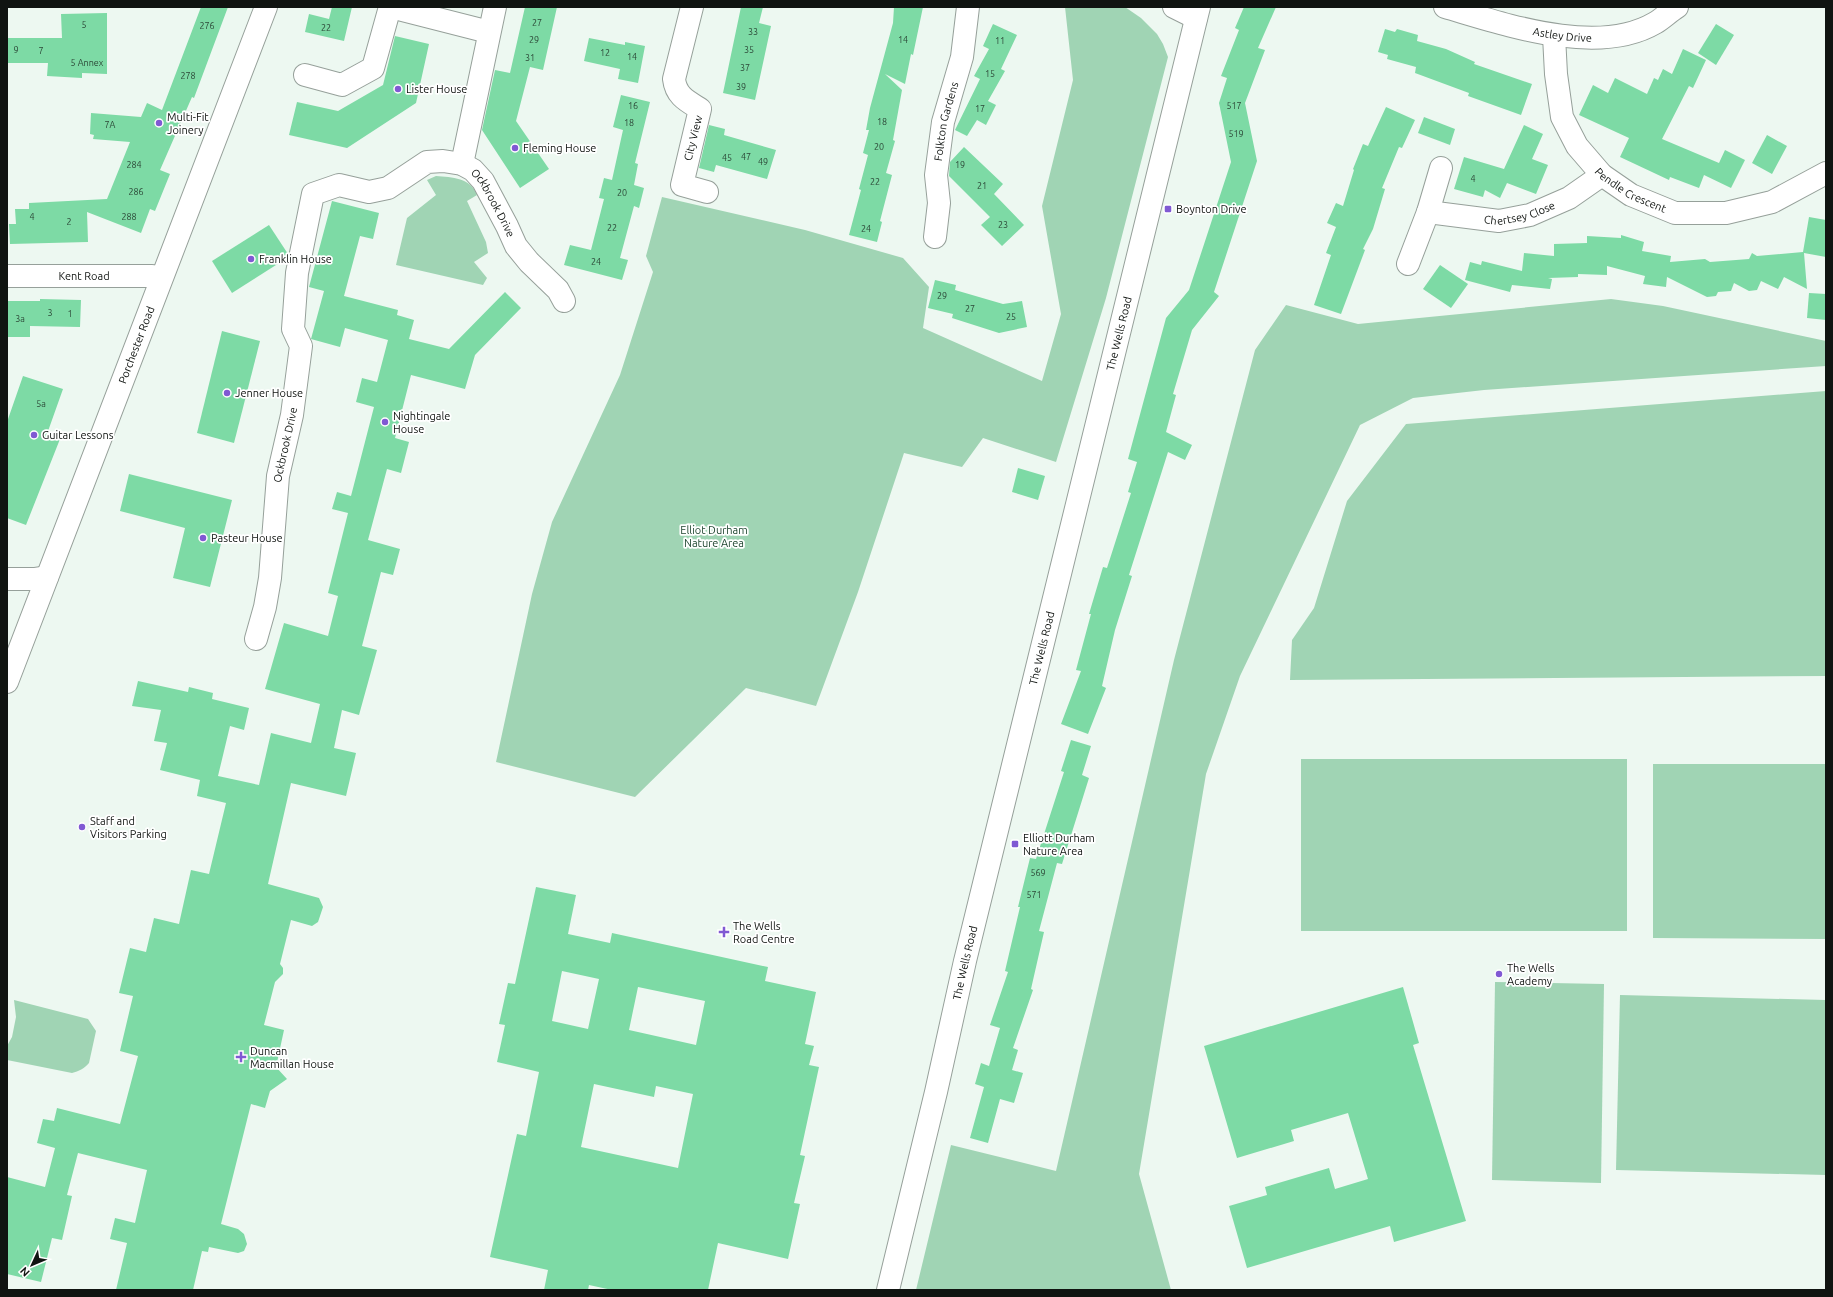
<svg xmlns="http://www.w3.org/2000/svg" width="1833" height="1297" font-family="Ubuntu,sans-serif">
<rect width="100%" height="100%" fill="#edf8f1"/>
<g fill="#a0d4b4">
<path d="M1065,7H1125L1141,18L1157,34L1163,44L1168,57L1106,298L1056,462L983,438L962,467L904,453L858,592L816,706L746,688L635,797L496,762L532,594L552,522L620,375L653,272L646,256L662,197L805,230L903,258L929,287L923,328L1042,381L1061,314L1042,206L1073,80Z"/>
<path d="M436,176C452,177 471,178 477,195L467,201L486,242L488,253L474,262L487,278L483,285L396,265L407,218L436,195L427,180Z"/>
<path d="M1611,299L1663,306L1826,341V366L1484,390L1413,398L1360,425L1240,676L1206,774L1139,1174L1171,1290H916L951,1145L1056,1171L1174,660L1255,350L1286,305L1358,324Z"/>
<path d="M1826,391V676L1290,680L1292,640L1314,608L1347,501L1406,424Z"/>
<rect x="1301" y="759" width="326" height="172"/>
<path d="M1653,764H1826V939L1653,938Z"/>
<path d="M1495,982L1604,984L1601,1183L1492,1180Z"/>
<path d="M1620,995L1826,1000V1175L1616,1170Z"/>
<path d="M14,1000L88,1019L96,1031L89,1063C84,1069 79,1071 72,1073L7,1060V1046L12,1037L16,1017Z"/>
</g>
<g fill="#7ddaa5" fill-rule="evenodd">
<path d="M201,7H228L194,98L192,97L160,170L170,174L155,211L150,209L141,233L87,212L88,242L10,244L9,224H16L15,209H29V203L107,199L130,142L93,139L94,135L90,134L91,113L141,117L147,103L162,110Z"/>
<path d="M332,7H352L344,41L305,32L309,14L329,19Z"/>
<path d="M525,7H557L543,70L530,67L516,121L549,169L520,188L482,130L495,70L510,73Z"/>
<path d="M741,7H763L759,23L771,26L755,100L723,93Z"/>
<path d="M894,7H923L913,55L911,54L905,84L885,74L902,90L893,140L895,141L886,173L892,175L880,221L882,222L877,242L849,235L861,190L859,189L868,155L863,153L869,130H866L870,108L893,23Z"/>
<path d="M1244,7H1276L1258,48L1265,50L1245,103L1257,161L1214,292L1219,296L1192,330L1173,394L1176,395L1166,432L1192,445L1185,460L1168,452L1129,575L1132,576L1115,630L1102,686L1106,688L1088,734L1061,724L1081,671L1076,670L1091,614H1089L1103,567L1107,568L1131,493L1128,492L1137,462L1128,459L1166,318L1189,290L1231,162L1219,103L1227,78L1221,76L1239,30L1235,28Z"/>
<path d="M107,13V74L82,73V78L47,76L48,63H7V38H62L61,14Z"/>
<path d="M993,24L1017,35L1001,69L1005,71L988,101L996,105L986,125L977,120L967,136L955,130L980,79L974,76L989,49L983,46Z"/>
<path d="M1716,24L1734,35L1716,65L1698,53Z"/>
<path d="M1385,29L1395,32L1397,29L1418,35L1417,41L1446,49L1475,62L1474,64L1532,84L1521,115L1468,96L1469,93L1415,73L1416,67L1387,59L1388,55L1378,52Z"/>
<path d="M395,36L429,44L416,103L347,148L289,135L297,102L338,111L383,85Z"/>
<path d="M589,38L625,45V42L645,46L638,83L618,79L620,69L584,61Z"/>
<path d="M1683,49L1706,60L1693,88L1689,86L1662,139L1719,163L1725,150L1745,160L1731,188L1704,175L1699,188L1670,177L1669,180L1620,157L1629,138L1579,115L1593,85L1608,93L1615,78L1647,94L1654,78L1658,80L1663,69L1672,74Z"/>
<path d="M621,95L650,102L635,163L638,164L634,185L644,188L639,208L634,206L620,258L628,260L622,280L564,265L570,245L591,250L604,199L599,198L604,178L612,180L623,130L613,127Z"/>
<path d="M1386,107L1415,120L1402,148L1399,147L1382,188L1385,189L1373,229L1363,249L1365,250L1341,314L1314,305L1331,255L1326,253L1336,227L1327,223L1336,203L1343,206L1354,170L1353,169L1363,144L1368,146Z"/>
<path d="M1424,117L1455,129L1450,145L1418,133Z"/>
<path d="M709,125L725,129L724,135L776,150L767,179L716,165L714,172L699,168Z"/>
<path d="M1524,125L1543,134L1532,159L1548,165L1536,194L1507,183L1500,198L1485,190L1483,197L1454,189L1464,157L1504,169Z"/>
<path d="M1767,135L1787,146L1772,174L1752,163Z"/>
<path d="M964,147L1003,184L994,194L1024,225L1002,246L981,225L990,217L949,176L950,162Z"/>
<path d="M332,201L379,213L373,239L360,236L344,296L398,310L397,315L414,320L409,339L449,349L505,292L521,308L475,355L465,389L411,375L395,438L409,442L401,473L387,469L368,540L400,549L393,575L381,572L362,646L377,650L359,715L342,710L334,748L356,753L346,796L291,783L268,884L319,898L323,907L318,922L312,926L291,920L280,964L283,968V974L275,982L264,1025L284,1030L276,1067L287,1079L270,1091L265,1108L251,1104L221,1224L238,1229L244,1234L247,1244L244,1251L238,1253L209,1247L208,1252L202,1251L193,1290H116L127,1243L110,1239L115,1218L135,1223L147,1170L78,1153L67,1195L72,1196L62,1240L52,1238L41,1282L7,1274V1177L45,1187L55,1148L37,1143L43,1119L54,1121L57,1108L120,1124L138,1056L120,1051L133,996L119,993L130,948L146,952L154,918L179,924L191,870L209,874L226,803L197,796L200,780L160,770L167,743L154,741L161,710L132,706L138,681L188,692L189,687L213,693L212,699L249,708L244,730L230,726L218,776L259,785L271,733L311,743L320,704L265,689L284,623L328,636L338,596L328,593L348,513L332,509L337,492L351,496L374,407L356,402L362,378L377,382L388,340L345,328L340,347L311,339L324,291L309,287Z"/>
<path d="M1809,217L1826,220V257L1804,253L1807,289L1784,277L1778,289L1761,281L1757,290L1749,291L1734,283L1731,291L1718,292L1716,296L1707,297L1667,277L1666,287L1643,284L1645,276L1607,266V275L1578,274V277L1548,278L1552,279L1550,289L1512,285L1510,292L1465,280L1470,262L1481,265L1482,261L1522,271L1524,253L1554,256V244L1587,243V236L1621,238V235L1644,242L1642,251L1671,256L1670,262L1705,259L1710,262L1749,259L1752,253L1757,256L1803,252Z"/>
<path d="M269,225L288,254L287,258L232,293L212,261Z"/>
<path d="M1440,265L1468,284L1451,308L1423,289Z"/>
<path d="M935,280L956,285L955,290L1003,304L1022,301L1027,327L999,333L952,318L953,314L928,308Z"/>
<path d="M1809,293L1826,294V320L1807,318Z"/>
<path d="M40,299L81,300L80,327L30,326V337H7V301H40Z"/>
<path d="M222,331L260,341L234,443L197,433Z"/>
<path d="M23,376L63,389L47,434L60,439L26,525L7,518V422Z"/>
<path d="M1018,468L1045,476L1038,500L1012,492Z"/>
<path d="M129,474L232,500L210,587L173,578L185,528L120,511Z"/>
<path d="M1071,740L1091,746L1082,775L1089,778L1062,864L1057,863L1039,931L1044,932L1031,989L1033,990L1013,1048L1018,1050L1012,1070L1023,1073L1014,1103L1000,1099L988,1143L970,1138L984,1087L975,1084L981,1063L989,1066L1000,1028L990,1025L1008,972L1005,971L1020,907H1018L1030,858L1036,859L1064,772L1061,771Z"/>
<path d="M536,887L576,895L568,934L610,943L612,933L768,967L765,981L816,992L805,1044L814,1046L809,1065L819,1067L800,1155L805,1156L794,1203L800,1204L788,1259L718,1243L708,1290H612L589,1285L588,1290H544L548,1270L490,1257L517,1134L526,1136L539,1072L497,1062L505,1025L499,1024L508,983L515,984ZM562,971L599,979L588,1029L552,1021ZM638,987L705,1001L696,1045L629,1030ZM594,1084L654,1097L656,1086L693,1094L678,1168L581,1147Z"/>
<path d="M1403,987L1419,1043L1413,1045L1466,1221L1394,1242L1390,1226L1247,1268L1229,1206L1267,1195L1265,1187L1329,1168L1335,1189L1368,1179L1348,1113L1291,1130L1294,1141L1237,1158L1204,1046Z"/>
</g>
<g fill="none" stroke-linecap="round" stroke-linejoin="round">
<defs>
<g id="minor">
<path d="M391,7L489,32"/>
<path d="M692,7L674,79C676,96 687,101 700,109L682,185L707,192"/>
<path d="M1174,7L1196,18"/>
<path id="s1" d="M1445,7C1504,24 1597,57 1655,23C1662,19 1669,12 1677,7"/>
<path id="s2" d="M1554,36L1556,74L1562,117L1577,146L1602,175L1631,195L1675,213H1726L1772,202L1826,173"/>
<path d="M305,75L342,85L373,68L390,7"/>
<path d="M462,164L495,7"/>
<path id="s3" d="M1428,212L1499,221L1530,215L1569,198L1602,175"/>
<path id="s4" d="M935,237L939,203L936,175L943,122L962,57L968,7"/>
<path d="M1408,264L1428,212L1441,168"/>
<path id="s5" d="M7,276H152L161,278"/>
<path d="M7,579H34L47,577"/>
<path id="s6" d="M256,639L265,607L270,578L278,476L292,415L301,346L293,329L297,273L313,194L339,185L369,192L388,188L427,162L443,161L462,164L473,170L483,181L507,226L516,246L529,262L558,290L564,301"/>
</g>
<g id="tertiary">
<path id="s7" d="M7,682L266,7"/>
<path id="s8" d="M888,1290L936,1092L965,961L1199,7"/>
</g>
</defs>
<use href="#minor" stroke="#96a09a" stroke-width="24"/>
<use href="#tertiary" stroke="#96a09a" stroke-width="24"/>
<use href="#minor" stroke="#fff" stroke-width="22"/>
<use href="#tertiary" stroke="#fff" stroke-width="22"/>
</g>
<g fill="#8059d3" stroke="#fff" stroke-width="1.5">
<circle cx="398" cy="89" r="4"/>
<circle cx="159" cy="123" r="4"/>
<circle cx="515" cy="148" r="4"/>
<rect x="1164" y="205" width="8" height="8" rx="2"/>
<circle cx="251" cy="259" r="4"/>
<circle cx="227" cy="393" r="4"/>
<circle cx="385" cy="422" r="4"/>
<circle cx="34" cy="435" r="4"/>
<circle cx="203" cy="538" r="4"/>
<circle cx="82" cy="827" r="4"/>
<rect x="1011" y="840" width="8" height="8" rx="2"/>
<path d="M722 926h4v4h4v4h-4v4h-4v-4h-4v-4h4z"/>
<circle cx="1499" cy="974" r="4"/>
<path d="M239 1051h4v4h4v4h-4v4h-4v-4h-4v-4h4z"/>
</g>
<g text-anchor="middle" stroke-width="3.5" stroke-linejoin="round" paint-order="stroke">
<g font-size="9" fill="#2b4636">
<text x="537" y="26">27</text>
<text x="84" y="28">5</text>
<text x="207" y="29">276</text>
<text x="326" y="31">22</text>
<text x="753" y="35">33</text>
<text x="534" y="43">29</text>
<text x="903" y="43">14</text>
<text x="1000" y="44">11</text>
<text x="16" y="53">9</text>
<text x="749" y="53">35</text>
<text x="41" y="54">7</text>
<text x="605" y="56">12</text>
<text x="632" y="60">14</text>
<text x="530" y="61">31</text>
<text x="87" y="66">5 Annex</text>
<text x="745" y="71">37</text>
<text x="990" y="77">15</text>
<text x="188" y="79">278</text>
<text x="741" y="90">39</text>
<text x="633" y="109">16</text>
<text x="1234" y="109">517</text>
<text x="980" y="112">17</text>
<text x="882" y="125">18</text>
<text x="629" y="126">18</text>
<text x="110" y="128">7A</text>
<text x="1236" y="137">519</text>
<text x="879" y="150">20</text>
<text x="746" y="160">47</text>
<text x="727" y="161">45</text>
<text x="763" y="165">49</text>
<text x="134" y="168">284</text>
<text x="960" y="168">19</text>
<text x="1473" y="182">4</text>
<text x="875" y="185">22</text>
<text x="982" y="189">21</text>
<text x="136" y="195">286</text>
<text x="622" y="196">20</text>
<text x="32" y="220">4</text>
<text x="129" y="220">288</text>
<text x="69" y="225">2</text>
<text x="1003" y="228">23</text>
<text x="612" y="231">22</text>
<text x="866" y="232">24</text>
<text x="596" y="265">24</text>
<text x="942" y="299">29</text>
<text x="970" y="312">27</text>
<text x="50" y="316">3</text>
<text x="70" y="317">1</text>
<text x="1011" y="320">25</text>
<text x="20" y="322">3a</text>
<text x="41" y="407">5a</text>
<text x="1038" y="876">569</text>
<text x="1034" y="898">571</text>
</g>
<g font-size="11" fill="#101411" stroke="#fff">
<text dy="4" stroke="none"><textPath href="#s1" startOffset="121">Astley Drive</textPath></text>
<text dy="4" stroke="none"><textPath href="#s4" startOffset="117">Folkton Gardens</textPath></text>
<text transform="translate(693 138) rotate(-76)" y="4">City View</text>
<text dy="4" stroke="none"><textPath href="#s2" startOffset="185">Pendle Crescent</textPath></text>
<text dy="4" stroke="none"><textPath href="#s6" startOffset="664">Ockbrook Drive</textPath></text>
<text dy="4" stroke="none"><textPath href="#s3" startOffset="93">Chertsey Close</textPath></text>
<text dy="4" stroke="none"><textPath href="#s5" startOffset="77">Kent Road</textPath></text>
<text dy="4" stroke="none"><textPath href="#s8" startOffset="984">The Wells Road</textPath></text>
<text dy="4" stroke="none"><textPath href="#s7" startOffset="361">Porchester Road</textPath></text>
<text dy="4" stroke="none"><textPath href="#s6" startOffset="197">Ockbrook Drive</textPath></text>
<text dy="4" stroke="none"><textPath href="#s8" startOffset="660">The Wells Road</textPath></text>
<text dy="4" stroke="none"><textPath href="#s8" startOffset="336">The Wells Road</textPath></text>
</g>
<g font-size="11" fill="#101411" stroke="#fff" text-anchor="start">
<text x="406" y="93">Lister House</text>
<text x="167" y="121">Multi-Fit<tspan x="167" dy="13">Joinery</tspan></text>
<text x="523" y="152">Fleming House</text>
<text x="1176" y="213">Boynton Drive</text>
<text x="259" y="263">Franklin House</text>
<text x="235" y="397">Jenner House</text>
<text x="393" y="420">Nightingale<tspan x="393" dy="13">House</tspan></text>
<text x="42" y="439">Guitar Lessons</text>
<text x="211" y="542">Pasteur House</text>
<text x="90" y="825">Staff and<tspan x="90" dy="13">Visitors Parking</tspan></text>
<text x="1023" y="842">Elliott Durham<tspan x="1023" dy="13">Nature Area</tspan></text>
<text x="733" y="930">The Wells<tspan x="733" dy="13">Road Centre</tspan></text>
<text x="1507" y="972">The Wells<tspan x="1507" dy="13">Academy</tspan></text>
<text x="250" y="1055">Duncan<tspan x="250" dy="13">Macmillan House</tspan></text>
</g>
<g font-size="11" fill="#1f4630" stroke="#fff">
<text x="714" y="534">Elliot Durham<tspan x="714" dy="13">Nature Area</tspan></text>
</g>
</g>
<rect width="1833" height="1297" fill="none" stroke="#101411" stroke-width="16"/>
<g transform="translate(32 1265) rotate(226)" stroke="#ffffff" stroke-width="3" paint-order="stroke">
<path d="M0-3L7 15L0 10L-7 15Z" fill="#101411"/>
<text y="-6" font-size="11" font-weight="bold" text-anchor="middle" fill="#101411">N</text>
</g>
</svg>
